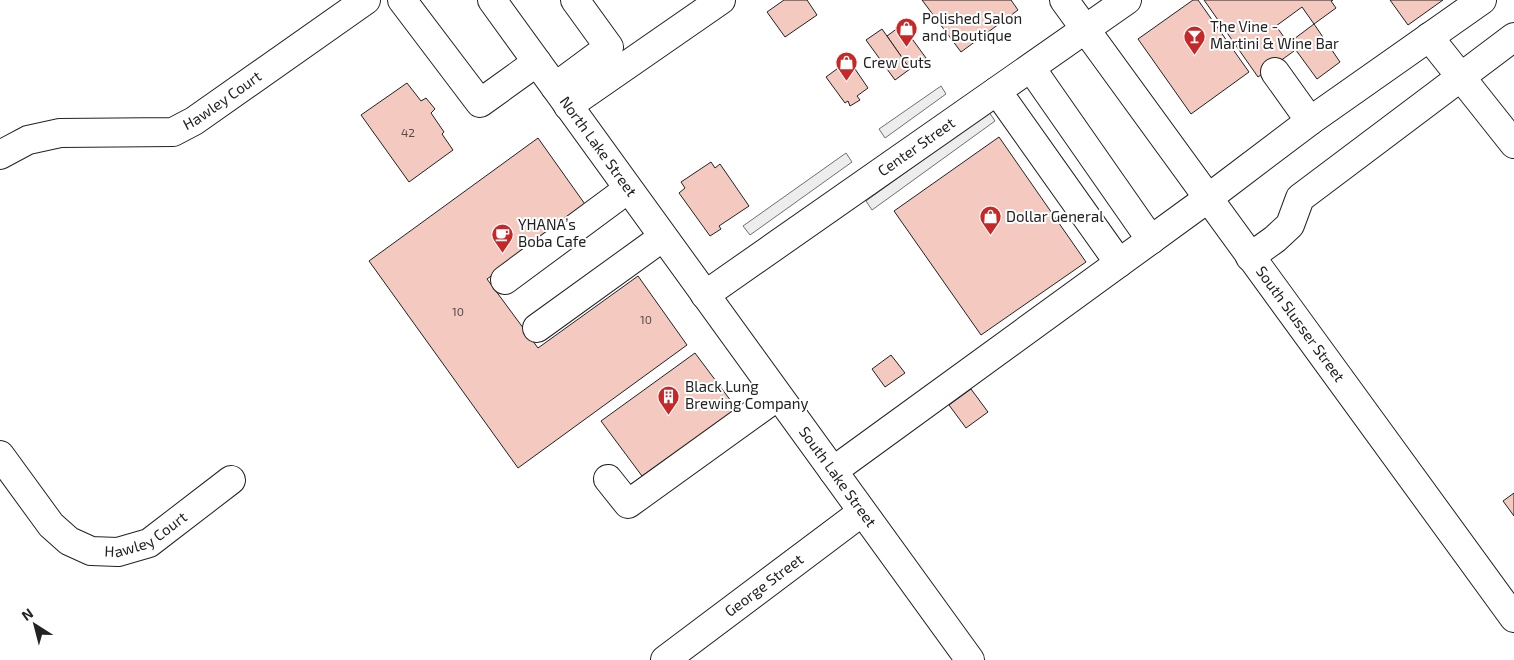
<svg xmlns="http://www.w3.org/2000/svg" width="1514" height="660" font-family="'Exo 2',sans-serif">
<rect width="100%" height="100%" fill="#fff"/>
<g fill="#ededed" stroke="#6f6f6f">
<path d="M941,86L946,94L885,138L879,129Z"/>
<path d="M989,112L995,121L872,210L866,201Z"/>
<path d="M846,153L852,162L750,235L743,226Z"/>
</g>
<g fill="#f3c9c0" stroke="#222">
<path d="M784,0H807L817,15L785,37L767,12Z"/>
<path d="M922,0H1011L1018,10L961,52Z"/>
<path d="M1193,0H1198L1249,72L1191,114L1138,39Z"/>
<path d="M1204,0H1333L1331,1L1336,8L1314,24L1302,7L1276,26L1294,51L1258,77Z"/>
<path d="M1390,0H1443L1408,25Z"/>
<path d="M1314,24L1340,62L1317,79L1290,42Z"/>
<path d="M902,25L926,58L910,69L887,36Z"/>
<path d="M882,29L910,69L895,80L866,40Z"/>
<path d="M849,60L868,88L857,96L860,100L850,106L848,101L845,103L826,77Z"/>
<path d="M407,83L421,101L426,98L435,109L431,113L444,132L442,134L453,150L409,182L361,115Z"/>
<path d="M999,137L1086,262L981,335L894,211Z"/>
<path d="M538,138L587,207L487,279L538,348L638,276L687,345L518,468L369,261Z"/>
<path d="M711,162L715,168L720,164L749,206L719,226L721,229L710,236L679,193L685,188L681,182Z"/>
<path d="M695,353L737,409L642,476L601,421Z"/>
<path d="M891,355L905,373L885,387L872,369Z"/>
<path d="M971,389L988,412L966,428L949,405Z"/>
<path d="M1514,493V516L1503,501Z"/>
</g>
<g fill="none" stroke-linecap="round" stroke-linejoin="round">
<defs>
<g id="minor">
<path d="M402,0L480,103L537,62"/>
<path id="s1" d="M492,0L970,660"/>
<path id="s2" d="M1064,0L1514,618"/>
<path d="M1429,37L1514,144"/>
<path d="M1031,68L1151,240"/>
<path d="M1275,72L1310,121"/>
<path d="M555,87L609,47L575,0"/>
<path d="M997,91L1119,263"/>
<path d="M568,106L721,0"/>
<path id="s3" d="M0,155L28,140L60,133L173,132L194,121L366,0"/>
<path d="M1250,257L1275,239L1290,225L1300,198L1514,37"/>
<path d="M505,280L628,189"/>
<path id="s4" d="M705,295L1127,0"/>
<path d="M537,328L663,237"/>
<path id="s5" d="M0,455L51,525L69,541L91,551L118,552L149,543L231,480"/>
<path d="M833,471L1207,199L1310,121L1482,0"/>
<path d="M608,479L628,504L778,396"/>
<path id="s6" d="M665,660L862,512"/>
</g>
</defs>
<use href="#minor" stroke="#222" stroke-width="30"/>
<use href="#minor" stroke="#fff" stroke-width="28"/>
</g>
<defs>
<symbol id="shop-pin" viewBox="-11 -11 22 30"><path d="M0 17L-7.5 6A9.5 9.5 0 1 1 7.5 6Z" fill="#c62828" stroke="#fff"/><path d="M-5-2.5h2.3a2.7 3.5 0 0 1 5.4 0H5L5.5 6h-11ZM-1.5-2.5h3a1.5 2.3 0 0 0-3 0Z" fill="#fff"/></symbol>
<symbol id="bar-pin" viewBox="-11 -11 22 30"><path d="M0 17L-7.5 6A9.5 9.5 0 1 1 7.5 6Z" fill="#c62828" stroke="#fff"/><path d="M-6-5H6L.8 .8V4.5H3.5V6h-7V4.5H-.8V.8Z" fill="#fff"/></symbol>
<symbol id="cafe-pin" viewBox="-11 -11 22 30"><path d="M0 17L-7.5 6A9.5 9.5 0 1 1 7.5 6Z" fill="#c62828" stroke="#fff"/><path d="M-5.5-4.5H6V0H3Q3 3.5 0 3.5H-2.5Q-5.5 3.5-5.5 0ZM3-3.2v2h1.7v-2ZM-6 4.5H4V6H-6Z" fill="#fff"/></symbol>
<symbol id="building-pin" viewBox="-11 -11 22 30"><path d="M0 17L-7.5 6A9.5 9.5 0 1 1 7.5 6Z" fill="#c62828" stroke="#fff"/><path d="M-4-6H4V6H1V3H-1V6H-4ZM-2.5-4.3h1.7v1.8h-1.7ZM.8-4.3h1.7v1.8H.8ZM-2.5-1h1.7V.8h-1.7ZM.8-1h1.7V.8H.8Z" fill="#fff"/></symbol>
</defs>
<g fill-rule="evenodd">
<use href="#shop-pin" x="894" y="16" width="25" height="34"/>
<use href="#bar-pin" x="1182" y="24" width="25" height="34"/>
<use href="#shop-pin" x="834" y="50" width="25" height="34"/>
<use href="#shop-pin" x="978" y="204" width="25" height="34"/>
<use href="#cafe-pin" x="490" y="222" width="25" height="34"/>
<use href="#building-pin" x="656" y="384" width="25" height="34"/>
</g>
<g text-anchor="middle" stroke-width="4" stroke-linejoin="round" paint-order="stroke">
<g font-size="12" fill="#564c4a">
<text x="408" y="137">42</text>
<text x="458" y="316">10</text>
<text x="646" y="324">10</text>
</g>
<g font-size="15" fill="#222" stroke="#fff" text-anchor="start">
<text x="922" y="24">Polished Salon<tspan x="922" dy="17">and Boutique</tspan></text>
<text x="1210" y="32">The Vine -<tspan x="1210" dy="17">Martini &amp; Wine Bar</tspan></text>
<text x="863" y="68">Crew Cuts</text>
<text x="1006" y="222">Dollar General</text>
<text x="518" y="230">YHANA’s<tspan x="518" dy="17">Boba Cafe</tspan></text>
<text x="685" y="392">Black Lung<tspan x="685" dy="17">Brewing Company</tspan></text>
</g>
<g font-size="15" fill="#222" stroke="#fff">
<text dy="5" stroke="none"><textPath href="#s3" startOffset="236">Hawley Court</textPath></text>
<text dy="5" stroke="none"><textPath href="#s1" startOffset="181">North Lake Street</textPath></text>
<text dy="5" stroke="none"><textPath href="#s4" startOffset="258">Center Street</textPath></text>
<text dy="5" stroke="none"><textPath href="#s2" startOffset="401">South Slusser Street</textPath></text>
<text dy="5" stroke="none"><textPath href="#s1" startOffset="589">South Lake Street</textPath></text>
<text dy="5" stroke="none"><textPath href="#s5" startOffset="194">Hawley Court</textPath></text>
<text dy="5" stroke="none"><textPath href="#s6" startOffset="124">George Street</textPath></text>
</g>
</g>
<g transform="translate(35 625) rotate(324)" stroke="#ffffff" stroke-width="4" paint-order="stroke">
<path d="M0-4L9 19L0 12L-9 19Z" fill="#222222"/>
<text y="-8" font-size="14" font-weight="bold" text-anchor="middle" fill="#222222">N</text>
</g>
</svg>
